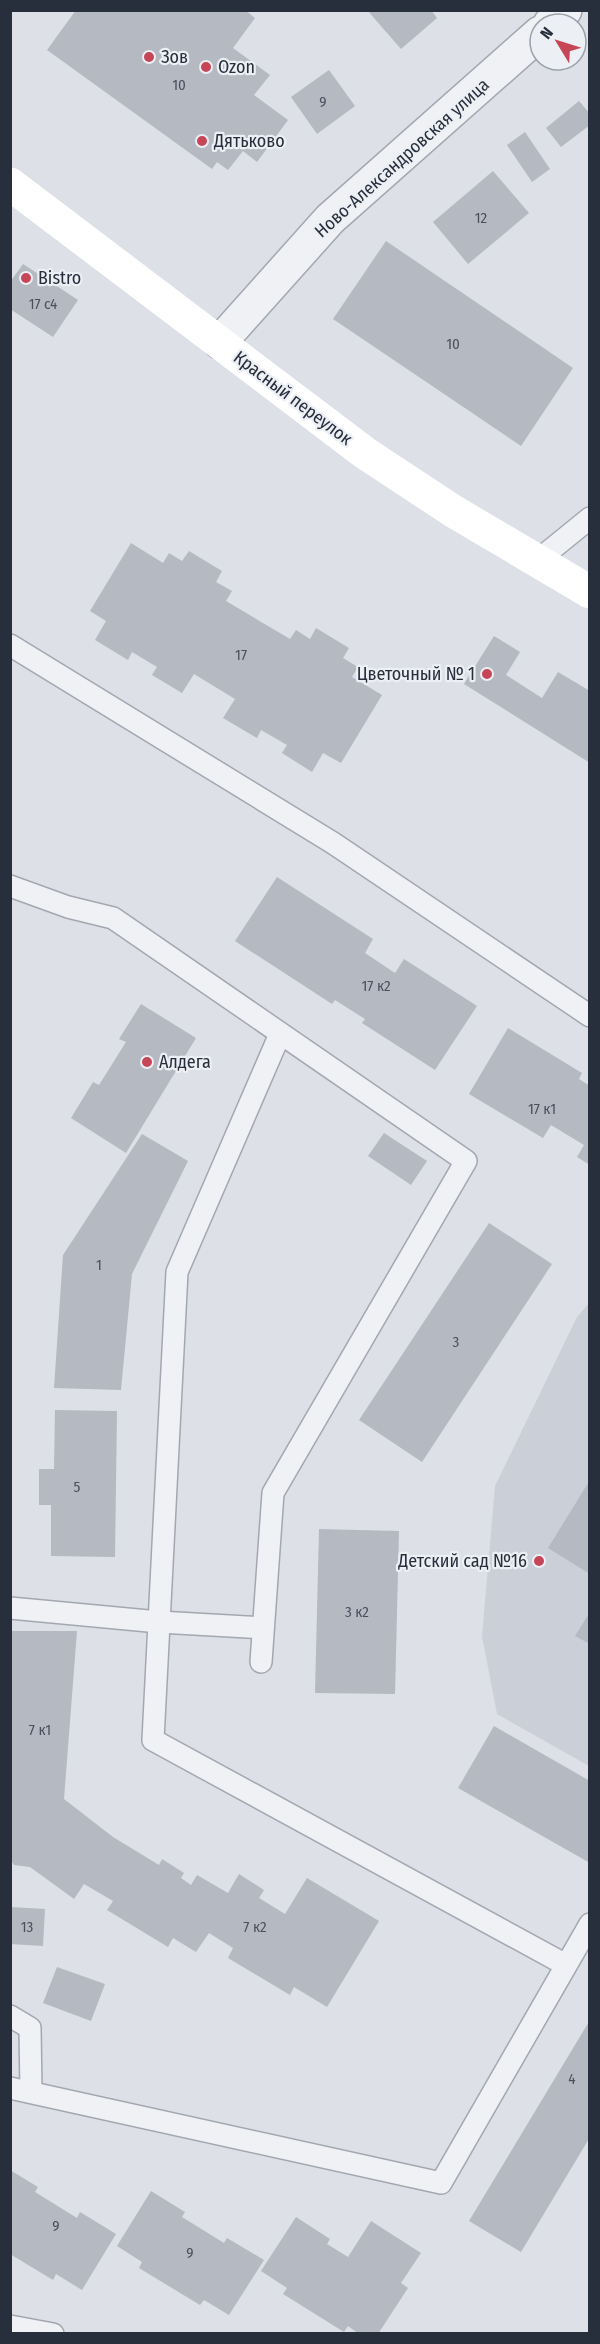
<svg xmlns="http://www.w3.org/2000/svg" width="600" height="2344" font-family="'Fira Sans Condensed',sans-serif">
<rect width="100%" height="100%" fill="#dde0e6"/>
<path fill="#cbcfd8" d="M589,1303V1766L497,1714L482,1636L495,1486L577,1317Z"/>
<g fill="#b4b9c2">
<path d="M76,10H245L255,18L233,48L270,75L254,95L288,120L257,162L243,151L228,170L217,162L212,169L47,50Z"/>
<path d="M367,10H431L437,18L401,49Z"/>
<path d="M329,70L355,106L317,134L291,97Z"/>
<path d="M579,101L590,114V125L561,147L546,128Z"/>
<path d="M525,132L550,169L532,182L507,145Z"/>
<path d="M493,171L529,213L468,264L433,222Z"/>
<path d="M386,241L573,368L521,446L333,319Z"/>
<path d="M23,264L78,300L53,337L10,309V282Z"/>
<path d="M131,543L163,563L169,553L182,561L189,551L222,571L216,582L232,591L226,601L290,639L296,630L310,639L316,628L349,648L343,658L358,667L352,677L382,695L341,763L323,753L312,772L282,753L287,745L261,730L257,738L223,718L235,699L194,674L182,693L152,675L157,667L132,652L128,660L95,640L106,621L90,611Z"/>
<path d="M494,636L520,652L506,675L542,698L558,672L590,691V763L464,684Z"/>
<path d="M277,877L373,939L365,953L395,973L404,959L477,1006L435,1070L362,1023L365,1019L335,1000L332,1004L235,941Z"/>
<path d="M141,1004L196,1038L126,1153L71,1118L93,1082L99,1085L126,1042L119,1039Z"/>
<path d="M508,1028L582,1073L579,1079L590,1086V1165L577,1157L584,1145L551,1125L543,1138L469,1094Z"/>
<path d="M384,1133L427,1161L411,1185L368,1156Z"/>
<path d="M142,1134L188,1161L132,1274L121,1390L54,1388L63,1255Z"/>
<path d="M489,1223L552,1264L422,1462L359,1420Z"/>
<path d="M55,1410L117,1411L115,1557L51,1556V1505H39V1469H54Z"/>
<path d="M590,1480V1574L548,1548Z"/>
<path d="M319,1529L399,1531L395,1694L315,1693Z"/>
<path d="M590,1612V1644L575,1636Z"/>
<path d="M12,1631H77L64,1799L113,1837L159,1865L162,1859L184,1873L181,1878L191,1885L197,1875L228,1893L239,1874L264,1890L259,1898L285,1914L307,1878L379,1921L327,2007L294,1987L290,1995L228,1958L233,1948L209,1933L196,1952L173,1938L168,1947L107,1910L113,1901L84,1884L74,1899L30,1867L14,1865L10,1859Z"/>
<path d="M494,1726L590,1781V1863L458,1788Z"/>
<path d="M10,1907L45,1909L43,1946L10,1944Z"/>
<path d="M57,1967L105,1984L91,2021L43,2003Z"/>
<path d="M590,2020V2137L521,2252L469,2221Z"/>
<path d="M10,2170L38,2187L35,2192L77,2218L80,2212L116,2234L82,2290L56,2274L53,2280L10,2254Z"/>
<path d="M151,2191L185,2212L182,2217L224,2243L227,2238L264,2260L229,2315L204,2300L200,2305L139,2268L142,2262L117,2246Z"/>
<path d="M296,2217L330,2239L327,2244L348,2257L371,2221L421,2253L401,2283L408,2288L378,2334H359L348,2326L344,2332L283,2294L287,2288L261,2271Z"/>
</g>
<g fill="none" stroke-linecap="round" stroke-linejoin="round">
<defs>
<g id="lane">
<path d="M537,561L590,518"/>
<path d="M10,645L333,843L590,1016"/>
<path d="M10,886L68,907L113,918L466,1161L273,1493L261,1662"/>
<path d="M280,1034L177,1272L153,1740L566,1965"/>
<path d="M10,1608L159,1622L263,1628"/>
<path d="M10,2016L30,2028L31,2092"/>
<path d="M10,2088L441,2183L590,1924"/>
<path d="M10,2326L53,2334"/>
</g>
<g id="street">
<path d="M550,24L565,10"/>
<path d="M220,342L330,219L540,33"/>
</g>
</defs>
<use href="#lane" stroke="#a3a7b0" stroke-width="24"/>
<use href="#street" stroke="#a3a7b0" stroke-width="36"/>
<use href="#lane" stroke="#eff1f5" stroke-width="21"/>
<use href="#street" stroke="#eff1f5" stroke-width="33"/>
<path stroke="#fff" stroke-width="33" d="M10,184L365,453L453,511L590,592"/>
</g>
<g fill="#c64657" stroke="#eceff4" stroke-width="2">
<circle cx="149" cy="57" r="6"/>
<circle cx="206" cy="67" r="6"/>
<circle cx="202" cy="141" r="6"/>
<circle cx="26" cy="278" r="6"/>
<circle cx="487" cy="674" r="6"/>
<circle cx="147" cy="1062" r="6"/>
<circle cx="539" cy="1561" r="6"/>
</g>
<g text-anchor="middle" stroke-width="4.5" stroke-linejoin="round" paint-order="stroke">
<g font-size="15" fill="#4a515e">
<text x="179" y="90">10</text>
<text x="323" y="107">9</text>
<text x="481" y="223">12</text>
<text x="43" y="309">17 с4</text>
<text x="453" y="349">10</text>
<text x="241" y="660">17</text>
<text x="376" y="991">17 к2</text>
<text x="542" y="1114">17 к1</text>
<text x="99" y="1270">1</text>
<text x="456" y="1347">3</text>
<text x="77" y="1492">5</text>
<text x="357" y="1617">3 к2</text>
<text x="40" y="1735">7 к1</text>
<text x="27" y="1932">13</text>
<text x="255" y="1932">7 к2</text>
<text x="572" y="2084">4</text>
<text x="56" y="2231">9</text>
<text x="190" y="2258">9</text>
</g>
<g font-size="18" fill="#272e3c" stroke="#eceff4" text-anchor="start">
<text x="161" y="63">Зов</text>
<text x="218" y="73">Ozon</text>
<text x="214" y="147">Дятьково</text>
<text x="38" y="284">Bistro</text>
<text x="475" y="680" text-anchor="end">Цветочный № 1</text>
<text x="159" y="1068">Алдега</text>
<text x="527" y="1567" text-anchor="end">Детский сад №16</text>
</g>
<g font-size="18" fill="#272e3c" stroke="#eceff4">
<text transform="translate(402 158) rotate(-42)" y="6">Ново-Александровская улица</text>
<text transform="translate(293 398) rotate(37)" y="6">Красный переулок</text>
</g>
</g>
<rect width="600" height="2344" fill="none" stroke="#272e3c" stroke-width="24"/>
<g transform="translate(558 42) rotate(308)"><circle r="28" fill="#eceff4" stroke="#9da2aa" stroke-width="1.5"/>
<path d="M0-4.5L10 22L0 15L-10 22Z" fill="#c64657"/>
<text y="-9" font-size="16" font-weight="bold" text-anchor="middle" fill="#272e3c">N</text>
</g>
</svg>
